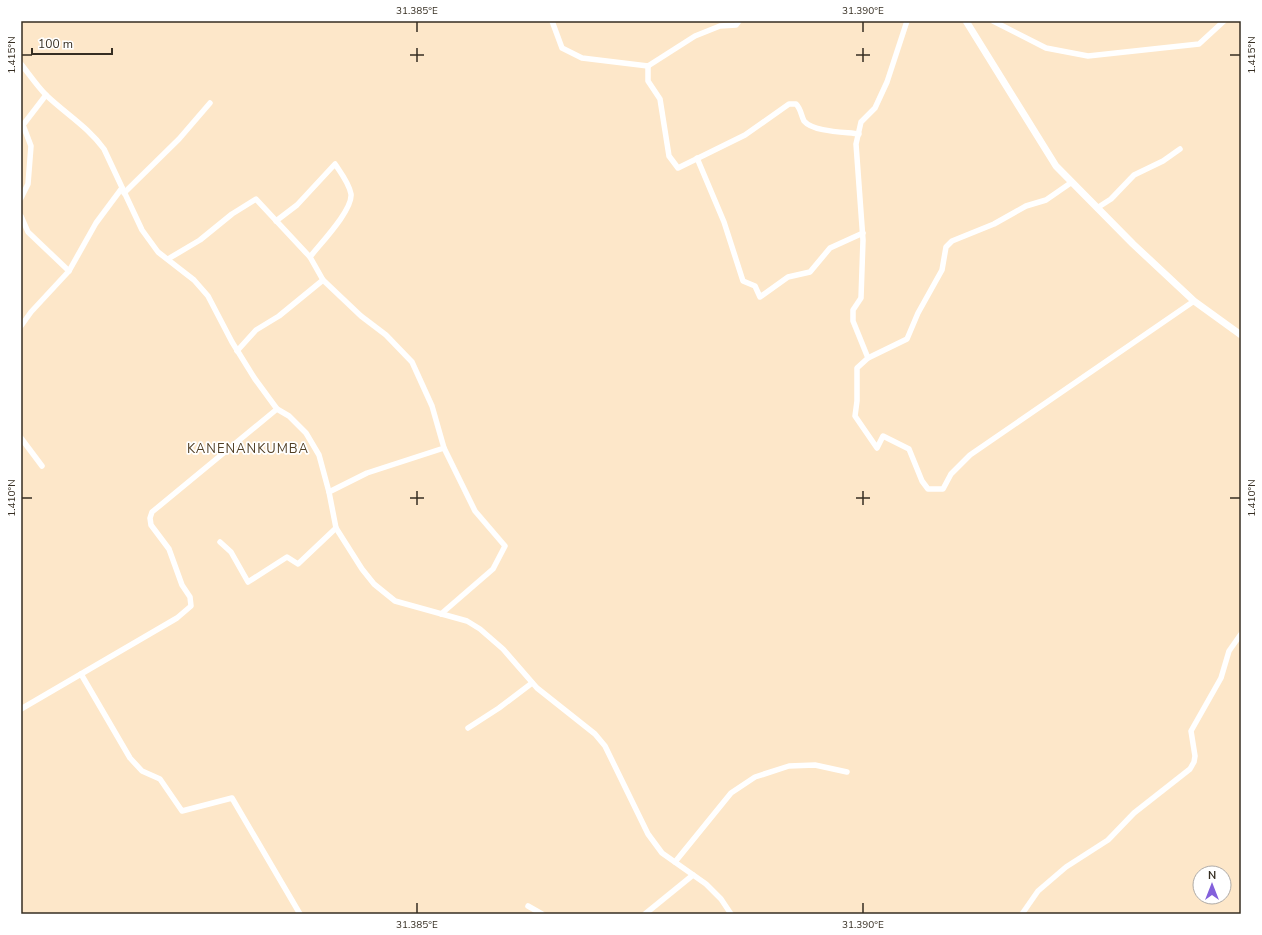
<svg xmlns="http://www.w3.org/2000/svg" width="1262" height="935" font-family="'Nunito Sans',sans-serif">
<rect width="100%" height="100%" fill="#fde7c9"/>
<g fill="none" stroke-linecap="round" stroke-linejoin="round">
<g stroke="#fff" stroke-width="5.5">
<path d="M552,21L562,48L582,58L648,66L695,36L720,26L736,25L739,21"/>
<path d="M993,21L1046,48L1088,56L1199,44L1224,21"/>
<path d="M21,64C29,74 37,86 46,95C66,114 88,127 104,149L142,230L158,252L194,280L208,296L232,342L255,379L277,409L289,416L306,433L319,455L329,492L336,528L362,569L374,584L395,601L467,621L480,629L503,649L537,688L595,734L605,746L648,834L662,853L706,884L721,899L731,914"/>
<path d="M648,66V81L660,99L669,156L678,168L745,135L789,104H796C801,109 801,115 804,121C813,132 845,132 859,134"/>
<path d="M697,158L724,222L743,281L755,286L760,297L788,277L810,272L830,248L863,233"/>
<path d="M1072,182L1046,200L1026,206L994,224L952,241L946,247L942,270L918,313L907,339L868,358L857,368V401L855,416L877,448L883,436L909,449L922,481L928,489H943L951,474L970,455L1194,301"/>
<path d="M124,193L179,139L210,103"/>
<path d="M21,198L28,184L31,146L23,125L46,95"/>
<path d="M1097,208L1111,199L1134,175L1163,161L1180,149"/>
<path d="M21,216L28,232L69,271"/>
<path d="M168,259L200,240L232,214L256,199L310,257"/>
<path d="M323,280L361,316L386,335L412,362L432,406L444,448L367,473L329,492"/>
<path d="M21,326L31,312L69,271L96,223L122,188"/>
<path d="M237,351L256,330L279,316L323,280L310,257C320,244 353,210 351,194C349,183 341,173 335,164L297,205L276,221"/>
<path d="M868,358L853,321V310L861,298L863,240L856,144L861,122L875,108L887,82L907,21"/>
<path d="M21,438L42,466"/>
<path d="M220,542L231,552L248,582L287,557L298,564L336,528"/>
<path d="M441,614L493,569L505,546L475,511L444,448"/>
<path d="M81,674L130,758L142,771L160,779L182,811L232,798L300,914"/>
<path d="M21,709L177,618L191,606L190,597L182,585L169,549L151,525L150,518L152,512L277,409"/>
<path d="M468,728L499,708L532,683"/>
<path d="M675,862L731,793L755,777L789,766L815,765L847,772"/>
<path d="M528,906L542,914"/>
<path d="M645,914L693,875"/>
<path d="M1022,914L1038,891L1066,867L1108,840L1134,813L1190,769L1194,762L1195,756L1191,731L1221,678L1229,651L1241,634"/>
</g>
<path stroke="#fff" stroke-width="7" d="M966,21L1056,166L1133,244L1194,301L1241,335"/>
</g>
<path fill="none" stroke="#362e22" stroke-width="1.5" d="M417,22V32M863,22V32M417,48V62M863,48V62M22,55H32M410,55H424M856,55H870M1230,55H1240M417,491V505M863,491V505M22,498H32M410,498H424M856,498H870M1230,498H1240M417,903V913M863,903V913"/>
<g text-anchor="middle" stroke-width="3.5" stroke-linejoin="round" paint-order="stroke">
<g font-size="13" letter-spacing="1" fill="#503e24" stroke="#fff">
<text x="248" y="453">KANENANKUMBA</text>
</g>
</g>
<rect width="1262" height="935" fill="none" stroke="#ffffff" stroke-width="44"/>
<g transform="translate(1212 885)"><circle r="19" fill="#ffffff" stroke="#afaba7"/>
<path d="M0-3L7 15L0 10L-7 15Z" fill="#8360db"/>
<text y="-6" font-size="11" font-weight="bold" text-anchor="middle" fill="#362e22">N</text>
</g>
<path d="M32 48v6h80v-6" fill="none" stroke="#362e22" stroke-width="2"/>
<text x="38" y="48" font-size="12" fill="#362e22" stroke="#ffffff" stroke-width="3" paint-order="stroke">100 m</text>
<rect x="22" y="22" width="1218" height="891" fill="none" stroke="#362e22" stroke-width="1.5"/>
<g font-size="10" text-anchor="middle" fill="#362e22">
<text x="417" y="14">31.385°E</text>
<text x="863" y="14">31.390°E</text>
<text transform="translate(11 55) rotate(-90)" y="4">1.415°N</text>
<text transform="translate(1251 55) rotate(-90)" y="4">1.415°N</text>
<text transform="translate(11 498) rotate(-90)" y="4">1.410°N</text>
<text transform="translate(1251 498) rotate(-90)" y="4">1.410°N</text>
<text x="417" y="928">31.385°E</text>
<text x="863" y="928">31.390°E</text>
</g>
</svg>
